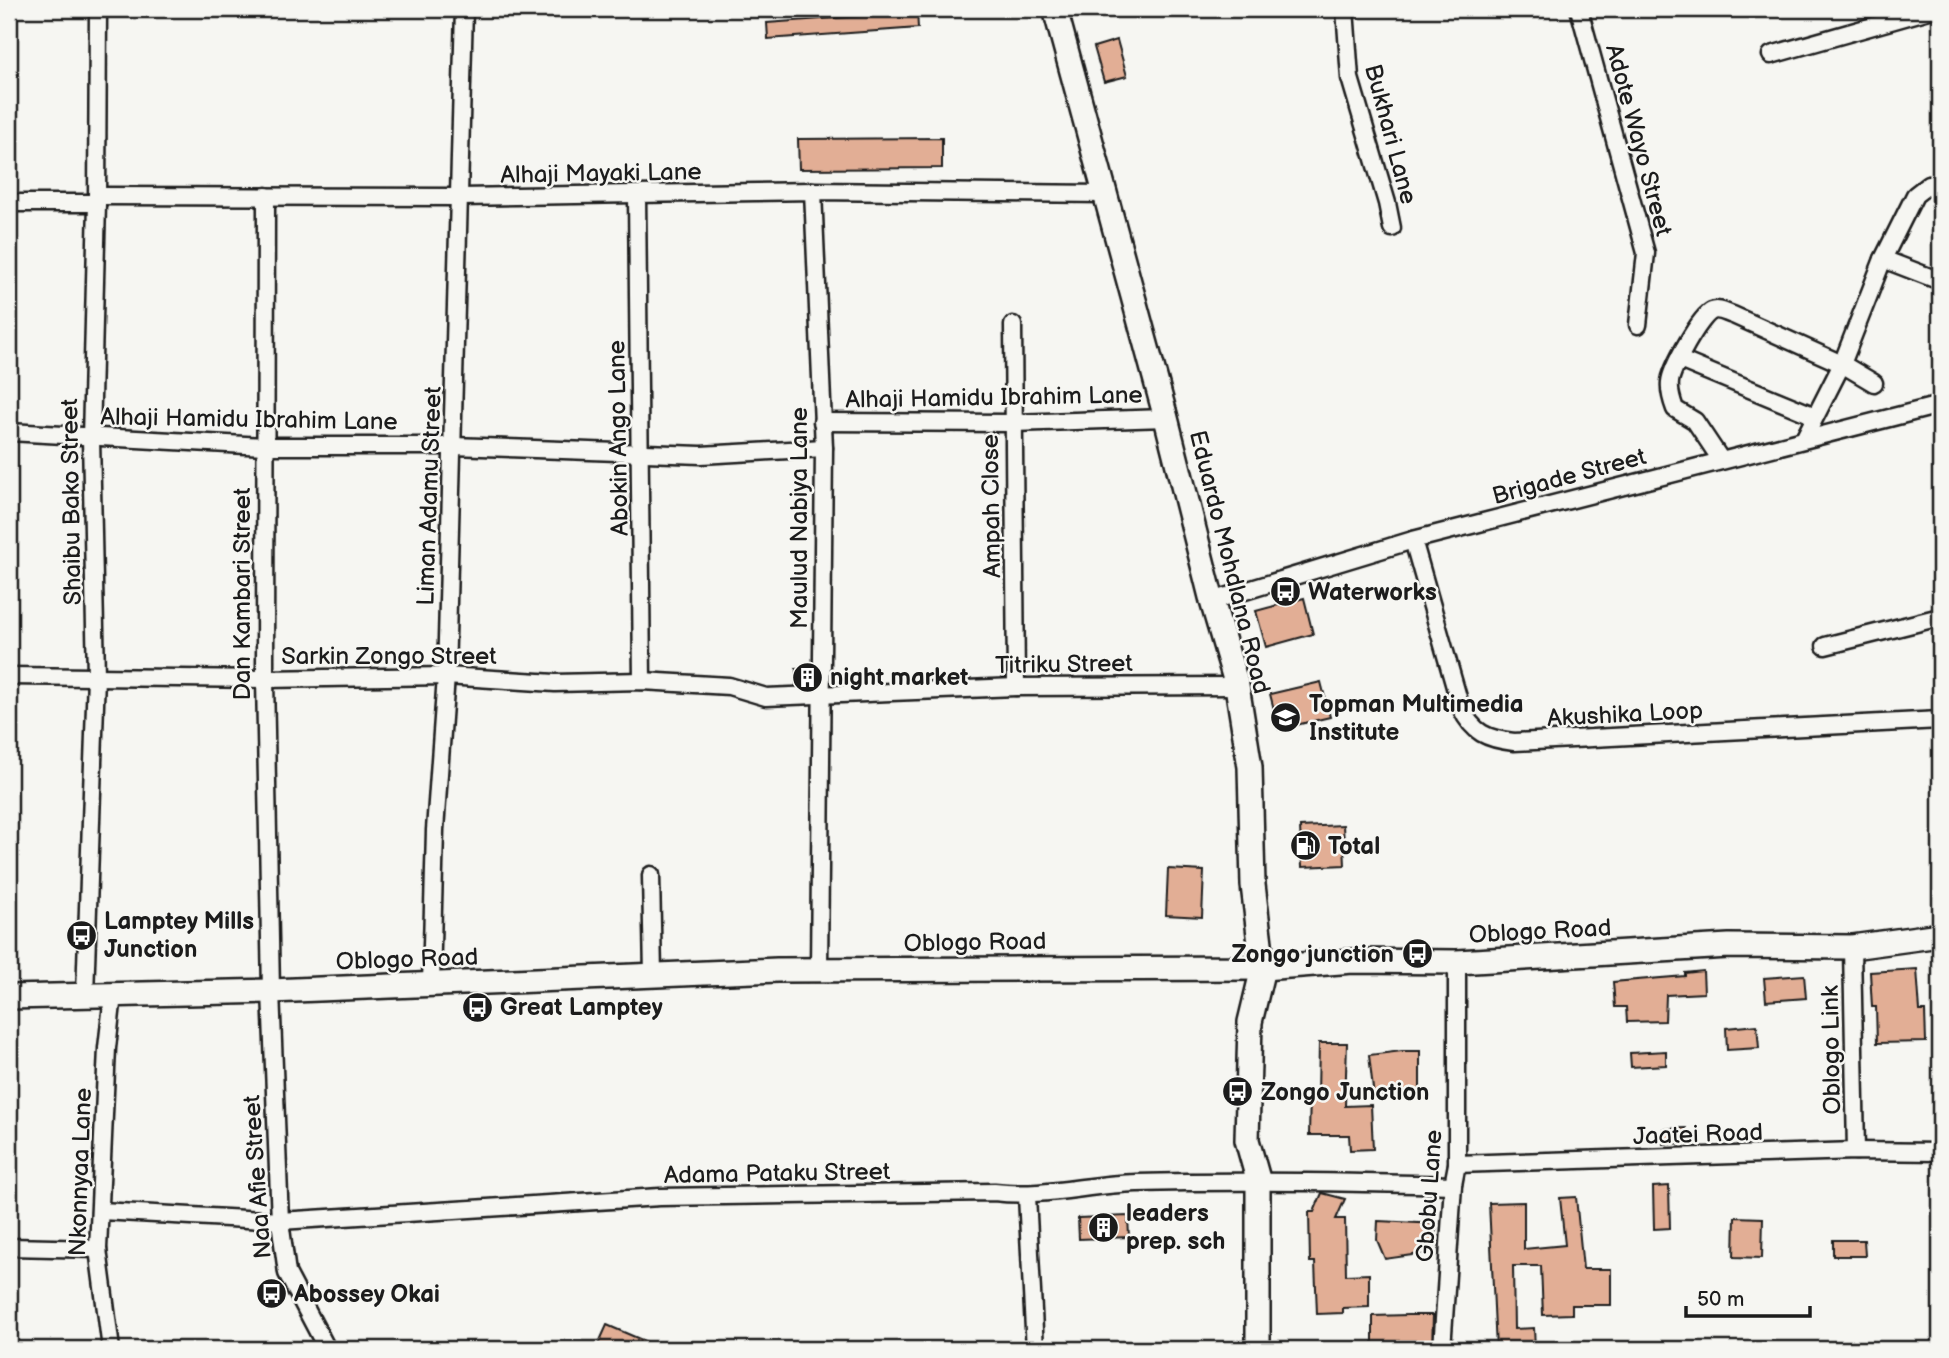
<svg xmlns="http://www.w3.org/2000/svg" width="1949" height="1358" font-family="'Balsamiq Sans',sans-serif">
<rect width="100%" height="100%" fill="#f6f6f2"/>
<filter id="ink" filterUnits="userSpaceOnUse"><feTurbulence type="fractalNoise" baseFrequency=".0143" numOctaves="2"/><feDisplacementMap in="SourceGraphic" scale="14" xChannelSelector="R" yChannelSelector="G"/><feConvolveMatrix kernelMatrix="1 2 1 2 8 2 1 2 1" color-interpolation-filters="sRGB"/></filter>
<g filter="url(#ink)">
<g fill="#e2ae95" stroke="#1c1c1c" stroke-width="2">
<path d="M917,12L918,28L768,39L767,23Z"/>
<path d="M1117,40L1127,76L1104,82L1094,47Z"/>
<path d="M942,138V168L799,169L798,139Z"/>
<path d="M1304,598L1313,634L1266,647L1256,611Z"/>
<rect x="796" y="669" width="15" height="16"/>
<path d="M1321,682L1330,717L1279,729L1270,694Z"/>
<path d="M1343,825L1345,865L1302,867L1300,827Z"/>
<path d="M1168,869L1204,871L1202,917L1166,915Z"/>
<path d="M1917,969L1920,1011H1925L1926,1042L1877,1043L1876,1007H1872L1870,972Z"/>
<path d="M1703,971L1704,993L1666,995L1665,1021L1627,1022L1626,1007H1615L1613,982L1685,976V973Z"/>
<path d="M1804,975L1806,998L1766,1001L1764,978Z"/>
<path d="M1757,1025L1759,1048L1727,1050L1726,1028Z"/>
<path d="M1319,1043H1347L1345,1106L1371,1105L1373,1149L1350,1150L1349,1135H1309L1310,1095H1318Z"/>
<path d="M1402,1051H1420V1092H1394L1374,1097L1369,1055Z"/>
<path d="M1666,1051V1065L1631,1067L1630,1053Z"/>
<path d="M1686,1128L1687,1143L1663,1144V1129Z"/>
<path d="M1669,1186L1670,1228L1654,1229L1653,1187Z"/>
<path d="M1322,1193L1345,1199L1336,1219H1345L1346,1275L1369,1274V1307L1343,1308V1313L1317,1314L1315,1262H1310L1309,1212H1314Z"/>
<path d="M1576,1197L1583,1269H1611V1305H1572V1314L1543,1315L1541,1266H1513L1514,1329L1534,1328L1535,1348L1496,1349L1489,1203L1524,1202V1249L1565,1245L1560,1198Z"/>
<path d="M1128,1216L1129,1237L1079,1239L1078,1218Z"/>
<path d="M1735,1217L1763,1218L1762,1258L1734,1257Z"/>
<path d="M1378,1221L1438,1224L1432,1242L1434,1252L1385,1259L1377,1240Z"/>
<path d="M1833,1240H1864L1865,1256H1833Z"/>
<path d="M1408,1315H1433L1432,1349H1373V1316Z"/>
<path d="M607,1325L663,1349H608L598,1345Z"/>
</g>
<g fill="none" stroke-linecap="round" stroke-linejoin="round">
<defs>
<g id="minor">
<path d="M1345,9L1350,78L1387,203L1392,228"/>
<path d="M1579,9L1646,253L1638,325"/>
<path d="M1771,55L1933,9"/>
<path d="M813,191L824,448L819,970"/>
<path d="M97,196L461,197L813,191L1105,194"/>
<path d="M266,196L265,679L271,991L280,1221L287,1273L327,1349"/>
<path d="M637,196L642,681"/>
<path d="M9,203H97"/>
<path d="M1883,259L1940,281"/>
<path d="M1013,325L1016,687"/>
<path d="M1680,360L1815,416"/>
<path d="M822,422L1013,423L1166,418"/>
<path d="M9,432L265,446H453L701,455L824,448"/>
<path d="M1804,439L1842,364L1883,259L1915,195L1928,185L1940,184"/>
<path d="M1721,460L1695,421L1675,409C1672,401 1669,391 1670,382C1671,369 1700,316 1712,311C1719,308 1726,313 1733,315L1842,364L1874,383"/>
<path d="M1413,540L1461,708C1473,733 1487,739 1514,742L1940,720"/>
<path d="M1212,601L1413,540L1940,405"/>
<path d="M1825,646L1940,617"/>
<path d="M9,676L265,679L446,676L555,683L642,681L729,686L766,697L1016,687L1237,686"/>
<path d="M651,875L653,975"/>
<path d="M1852,947L1856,1151"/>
<path d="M431,984L435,830L446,676L464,9"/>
<path d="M85,995L96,676L91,438L97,203L98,9"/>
<path d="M1457,1164L1856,1151L1940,1152"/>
<path d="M1027,1196L1035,1349"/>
<path d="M101,1211L280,1221L660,1197L994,1192C1044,1198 1088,1184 1137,1183C1243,1180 1347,1182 1453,1185"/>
<path d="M9,1247L98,1249"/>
<path d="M111,1349L98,1249L107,1048L113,995"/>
<path d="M1442,1349L1453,1185L1457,1164V962"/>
</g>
<g id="secondary">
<path d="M1055,9L1166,418L1212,601L1237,686L1250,767L1253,885L1263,968L1250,1022L1247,1140L1258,1179V1349"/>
<path d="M9,997L271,991L777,970L1263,968L1353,961L1457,962L1729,946L1852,947L1940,935"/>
</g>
</defs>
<use href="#minor" stroke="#1c1c1c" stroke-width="21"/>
<use href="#secondary" stroke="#1c1c1c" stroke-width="28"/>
<use href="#minor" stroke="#f6f6f2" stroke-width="16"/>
<use href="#secondary" stroke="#f6f6f2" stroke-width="23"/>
</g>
</g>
<defs>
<symbol id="bus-disc" viewBox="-11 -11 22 22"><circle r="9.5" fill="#1c1c1c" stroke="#f6f6f2"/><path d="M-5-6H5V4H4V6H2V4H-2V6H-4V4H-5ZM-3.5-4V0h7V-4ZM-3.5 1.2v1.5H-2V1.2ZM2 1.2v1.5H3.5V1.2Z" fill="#fff"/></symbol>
<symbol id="building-disc" viewBox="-11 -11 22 22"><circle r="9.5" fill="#1c1c1c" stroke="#f6f6f2"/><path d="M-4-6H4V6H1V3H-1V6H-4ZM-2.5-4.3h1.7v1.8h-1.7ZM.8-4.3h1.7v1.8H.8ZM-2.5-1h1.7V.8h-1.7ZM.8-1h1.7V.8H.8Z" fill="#fff"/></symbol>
<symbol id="school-disc" viewBox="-11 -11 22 22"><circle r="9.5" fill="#1c1c1c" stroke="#f6f6f2"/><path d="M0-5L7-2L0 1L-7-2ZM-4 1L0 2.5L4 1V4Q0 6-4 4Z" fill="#fff"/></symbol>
<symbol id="fuel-disc" viewBox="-11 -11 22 22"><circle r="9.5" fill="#1c1c1c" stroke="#f6f6f2"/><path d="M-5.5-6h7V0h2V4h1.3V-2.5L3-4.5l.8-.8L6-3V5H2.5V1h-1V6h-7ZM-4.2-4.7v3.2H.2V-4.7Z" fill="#fff"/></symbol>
</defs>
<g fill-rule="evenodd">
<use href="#bus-disc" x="1268" y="574" width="35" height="35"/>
<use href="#building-disc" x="790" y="660" width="35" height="35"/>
<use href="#school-disc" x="1268" y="700" width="35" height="35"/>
<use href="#fuel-disc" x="1288" y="828" width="35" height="35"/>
<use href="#bus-disc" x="64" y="918" width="35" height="35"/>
<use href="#bus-disc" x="1400" y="936" width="35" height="35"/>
<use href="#bus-disc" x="460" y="990" width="35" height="35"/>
<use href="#bus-disc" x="1220" y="1074" width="35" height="35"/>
<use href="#building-disc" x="1086" y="1210" width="35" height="35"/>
<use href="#bus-disc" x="254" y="1276" width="35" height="35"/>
</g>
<g text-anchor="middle" stroke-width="5" stroke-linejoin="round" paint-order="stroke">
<g font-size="24" fill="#1c1c1c" stroke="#f6f6f2">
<text transform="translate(1391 134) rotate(75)" y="8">Bukhari Lane</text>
<text transform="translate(1639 140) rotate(75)" y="8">Adote Wayo Street</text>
<text transform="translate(601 173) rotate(-1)" y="8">Alhaji Mayaki Lane</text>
<text transform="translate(994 397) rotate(-1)" y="8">Alhaji Hamidu Ibrahim Lane</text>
<text transform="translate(249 419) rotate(1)" y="8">Alhaji Hamidu Ibrahim Lane</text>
<text transform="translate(618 438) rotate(-91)" y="8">Abokin Ango Lane</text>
<text transform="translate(1569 476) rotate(-15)" y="8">Brigade Street</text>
<text transform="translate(429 496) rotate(-88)" y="8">Liman Adamu Street</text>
<text transform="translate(71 502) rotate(-91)" y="8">Shaibu Bako Street</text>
<text transform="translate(991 506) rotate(-91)" y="8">Ampah Close</text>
<text transform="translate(799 518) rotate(-90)" y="8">Maulud Nabiya Lane</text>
<text transform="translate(1230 562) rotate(76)" y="8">Eduardo Mohdlana Road</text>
<text transform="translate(242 594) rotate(-90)" y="8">Dan Kambari Street</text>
<text x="389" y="664">Sarkin Zongo Street</text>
<text transform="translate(1064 664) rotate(-1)" y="8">Titriku Street</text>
<text transform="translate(1625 714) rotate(-3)" y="8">Akushika Loop</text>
<text transform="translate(1540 931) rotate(-3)" y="8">Oblogo Road</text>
<text transform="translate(975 942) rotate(-1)" y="8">Oblogo Road</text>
<text transform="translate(407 959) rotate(-2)" y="8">Oblogo Road</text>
<text transform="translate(1831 1050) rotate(-91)" y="8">Oblogo Link</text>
<text transform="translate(1698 1134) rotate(-2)" y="8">Jaatei Road</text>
<text transform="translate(80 1172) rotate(-88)" y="8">Nkonnyaa Lane</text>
<text transform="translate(777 1173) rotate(-1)" y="8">Adama Pataku Street</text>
<text transform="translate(257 1177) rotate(-94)" y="8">Naa Afie Street</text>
<text transform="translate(1429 1196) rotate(-86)" y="8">Gbobu Lane</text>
</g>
<g font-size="24" font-weight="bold" fill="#1c1c1c" stroke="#f6f6f2" text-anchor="start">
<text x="1308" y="600">Waterworks</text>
<text x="830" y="685">night market</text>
<text x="1309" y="712">Topman Multimedia<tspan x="1309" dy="28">Institute</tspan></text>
<text x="1328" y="854">Total</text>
<text x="104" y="929">Lamptey Mills<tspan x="104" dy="28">Junction</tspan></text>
<text x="1394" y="962" text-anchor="end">Zongo junction</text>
<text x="500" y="1015">Great Lamptey</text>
<text x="1261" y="1100">Zongo Junction</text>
<text x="1126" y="1221">leaders<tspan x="1126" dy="28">prep. sch</tspan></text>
<text x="294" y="1302">Abossey Okai</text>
</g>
</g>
<rect width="1949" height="1358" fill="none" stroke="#f6f6f2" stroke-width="35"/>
<rect x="18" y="18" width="1914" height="1323" fill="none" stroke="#1c1c1c" stroke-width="2.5" filter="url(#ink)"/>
<path d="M1686 1306v10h124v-10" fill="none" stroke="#1c1c1c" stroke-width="3.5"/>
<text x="1697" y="1306" font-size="21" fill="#1c1c1c" stroke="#f6f6f2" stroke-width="5" paint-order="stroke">50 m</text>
</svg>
